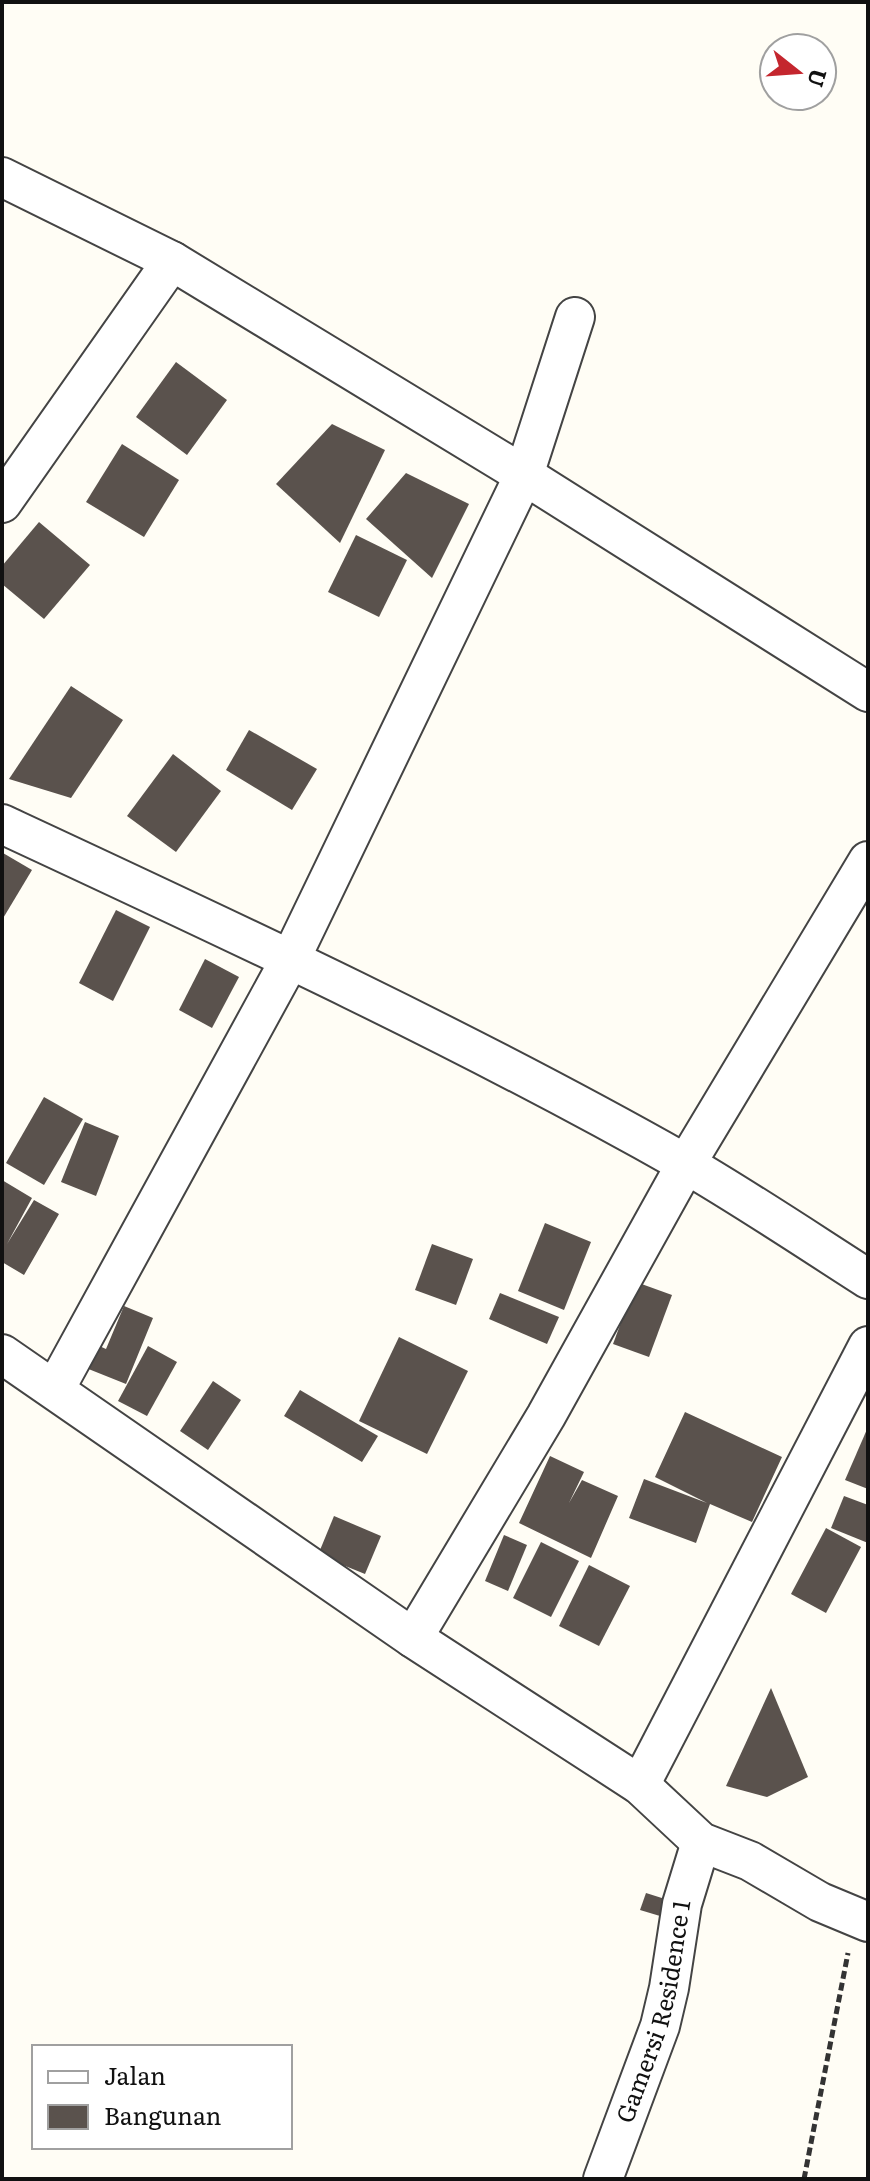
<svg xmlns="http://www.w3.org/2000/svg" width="870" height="2181" font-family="Literata,serif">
<rect width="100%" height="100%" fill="#fffdf5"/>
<g fill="#5a524d">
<path d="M176,362L227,400L187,455L136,417Z"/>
<path d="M332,424L385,450L340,543L276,484Z"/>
<path d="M122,444L179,480L144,537L86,502Z"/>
<path d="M406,473L469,504L432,578L366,519Z"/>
<path d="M39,522L90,565L44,619L2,584V566Z"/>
<path d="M356,535L407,560L379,617L328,592Z"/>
<path d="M71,686L123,720L71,798L9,779Z"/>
<path d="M249,730L317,769L292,810L226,770Z"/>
<path d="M173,754L221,791L176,852L127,816Z"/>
<path d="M3,853L32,870L2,920V855Z"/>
<path d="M116,910L150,927L113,1001L79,983Z"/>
<path d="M205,959L239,977L212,1028L179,1010Z"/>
<path d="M44,1097L83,1119L44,1185L6,1163Z"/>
<path d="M85,1122L119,1136L96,1196L61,1182Z"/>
<path d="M2,1180L32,1198L7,1244L34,1200L59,1214L24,1275L2,1262Z"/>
<path d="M545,1223L591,1242L564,1310L518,1291Z"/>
<path d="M432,1244L473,1259L456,1305L415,1290Z"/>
<path d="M636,1282L672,1295L649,1357L613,1344Z"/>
<path d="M500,1293L559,1317L547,1344L489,1319Z"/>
<path d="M124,1306L153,1318L126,1384L76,1364L86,1340L106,1349Z"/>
<path d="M399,1337L468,1371L427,1454L359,1421Z"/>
<path d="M148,1346L177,1362L147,1416L118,1401Z"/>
<path d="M213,1381L241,1400L208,1450L180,1431Z"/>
<path d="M300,1390L378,1436L362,1462L284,1416Z"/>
<path d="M685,1412L782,1457L752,1522L710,1504L696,1543L629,1518L644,1479L707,1503L655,1477Z"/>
<path d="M868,1427V1489L845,1480Z"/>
<path d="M550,1456L584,1472L569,1503L582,1480L618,1496L591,1558L519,1523Z"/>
<path d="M844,1496L868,1505V1543L831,1528Z"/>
<path d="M334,1516L381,1536L365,1574L318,1555Z"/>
<path d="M826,1528L861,1547L826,1613L791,1594Z"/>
<path d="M504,1535L527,1545L508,1591L485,1581Z"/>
<path d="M541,1542L579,1561L551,1617L513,1598Z"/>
<path d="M589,1565L630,1586L599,1646L559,1626Z"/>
<path d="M771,1688L808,1777L767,1797L726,1786Z"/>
<path d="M646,1893L665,1899L660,1916L640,1910Z"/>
</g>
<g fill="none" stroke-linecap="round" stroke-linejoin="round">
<defs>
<g id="minor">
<path d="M2,177L172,261L524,475L868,692"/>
<path d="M2,503L172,261"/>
<path d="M2,824C232,931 463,1038 684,1163C746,1199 807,1240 868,1279"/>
<path d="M2,1354L413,1638L640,1785L701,1842L750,1861L820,1902L868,1922"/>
<path d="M55,1389L291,958L524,475L575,317"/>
<path d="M413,1638L546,1416L686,1164L868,861"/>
<path d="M640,1785L868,1346"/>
<path id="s1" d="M603,2179L660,2026L669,1988L682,1904L701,1842"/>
</g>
</defs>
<use href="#minor" stroke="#444" stroke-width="42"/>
<path stroke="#333" stroke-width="5" stroke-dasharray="8 4" stroke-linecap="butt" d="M804,2179L848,1953"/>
<use href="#minor" stroke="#fff" stroke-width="38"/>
</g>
<g text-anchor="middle" stroke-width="8" stroke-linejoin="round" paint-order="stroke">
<g font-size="24" fill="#111" stroke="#fff">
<text dy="8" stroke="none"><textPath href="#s1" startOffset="176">Gamersi Residence 1</textPath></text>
</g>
</g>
<rect width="870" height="2181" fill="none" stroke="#111111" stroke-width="8"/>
<rect x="32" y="2045" width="260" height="104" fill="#ffffff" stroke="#a0a0a0" stroke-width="2"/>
<rect x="48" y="2071" width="40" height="12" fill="#ffffff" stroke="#a0a0a0" stroke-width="2"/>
<text x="104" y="2085" font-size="24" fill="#111111">Jalan</text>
<rect x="48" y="2105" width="40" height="24" fill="#5a524d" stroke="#a0a0a0" stroke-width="2"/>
<text x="104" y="2125" font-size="24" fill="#111111">Bangunan</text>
<g transform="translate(798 72) rotate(107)"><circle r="38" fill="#ffffff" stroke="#a0a0a0" stroke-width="2"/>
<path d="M0-6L14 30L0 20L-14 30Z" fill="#c4262e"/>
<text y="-12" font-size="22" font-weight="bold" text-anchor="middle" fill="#111111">U</text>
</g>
</svg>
